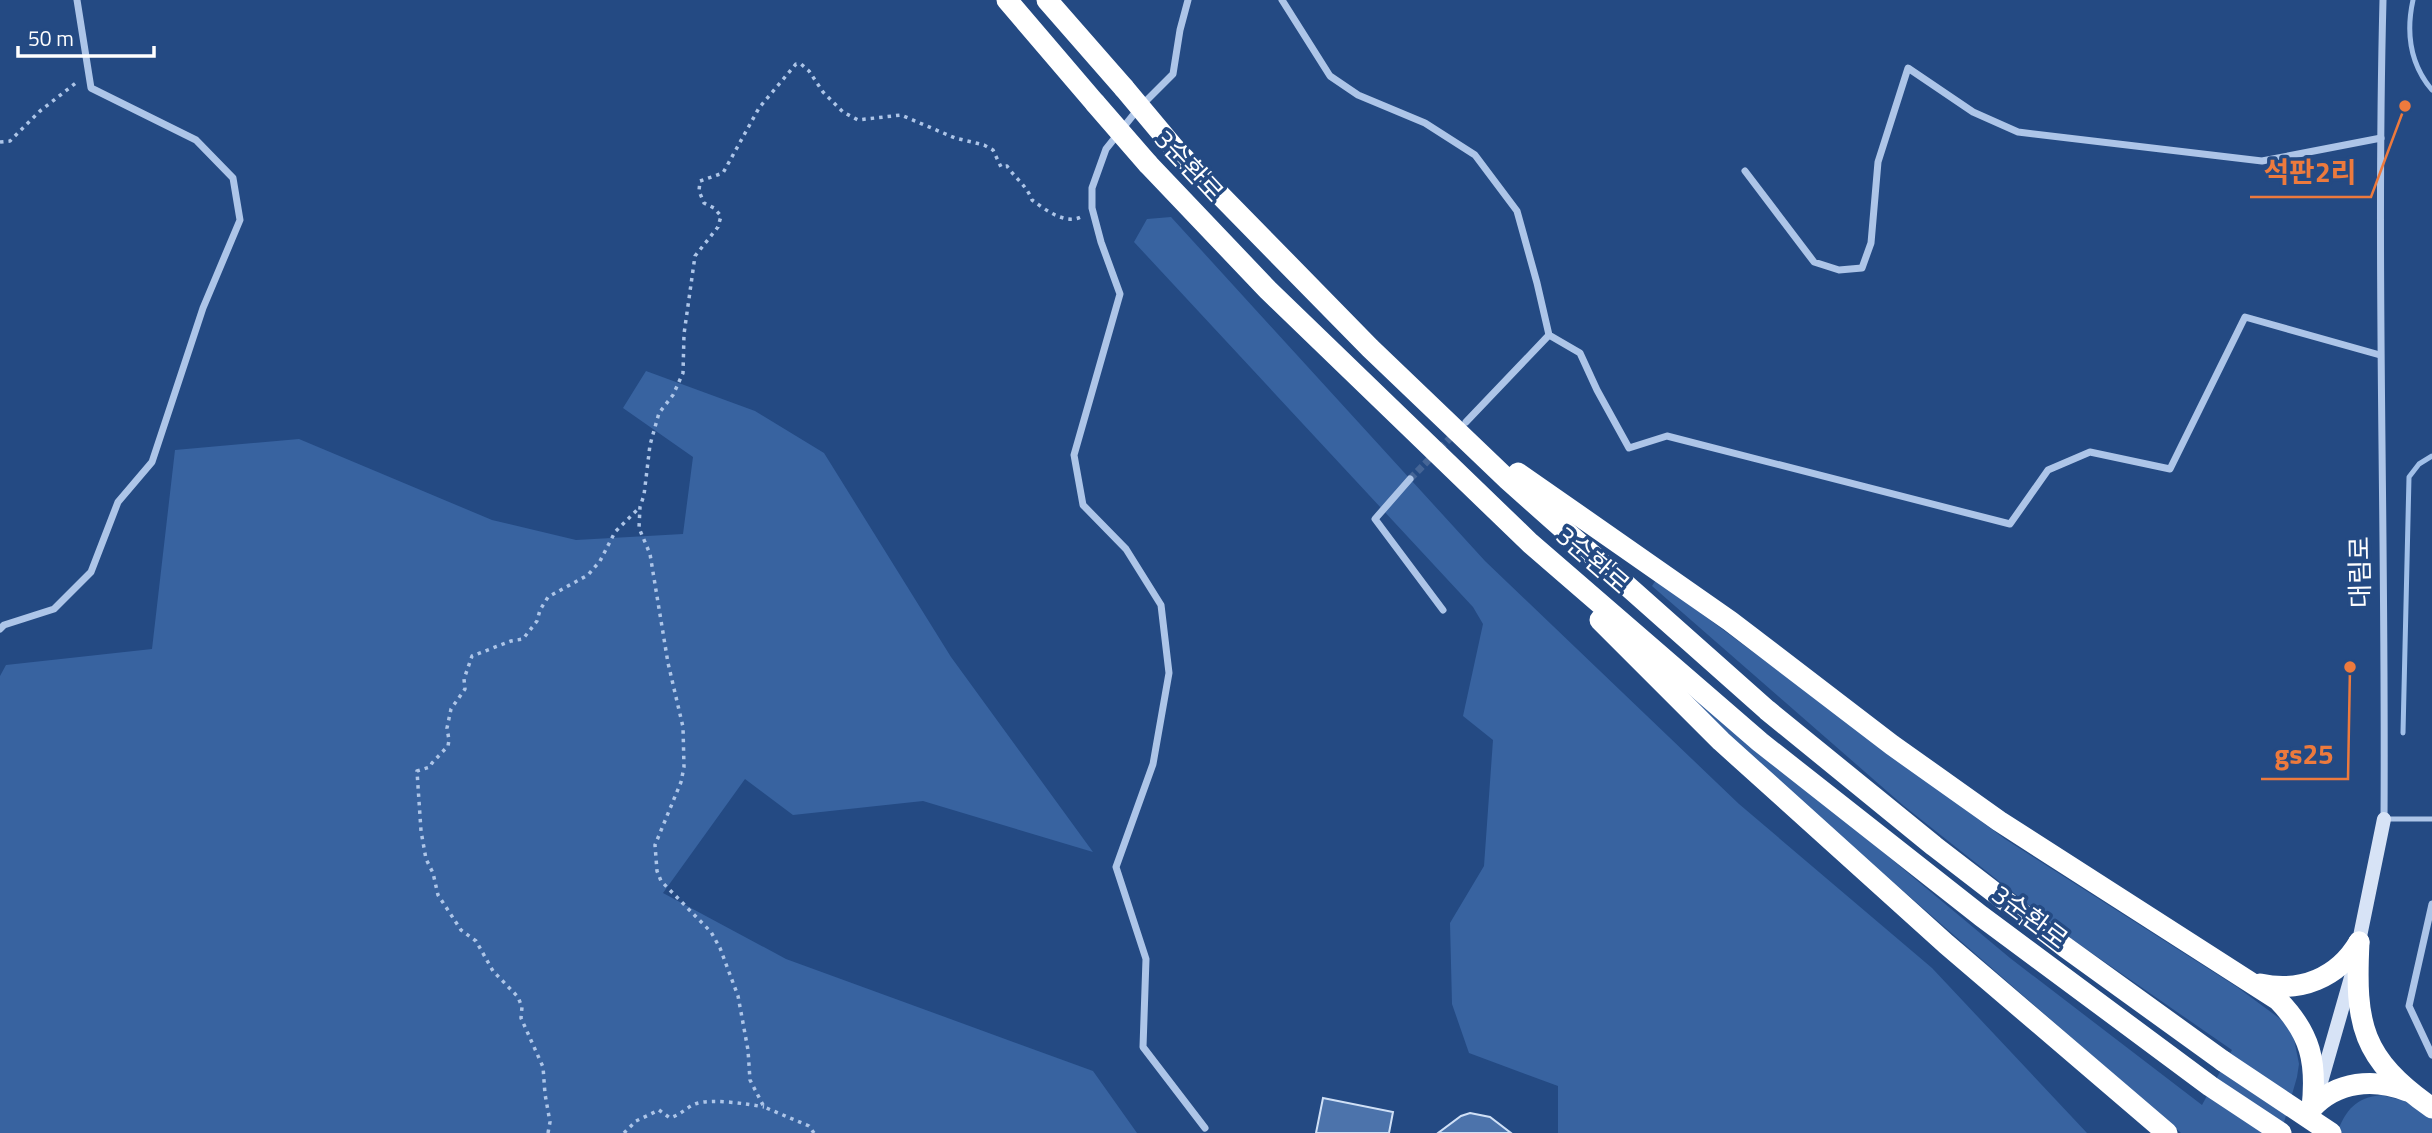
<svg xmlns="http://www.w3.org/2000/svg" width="2432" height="1133" font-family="'Titillium Web','Noto Sans KR',sans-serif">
<rect width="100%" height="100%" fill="#244a83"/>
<g fill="#3863a0">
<path d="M1171,217L1485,561L1739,804L1932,968L2087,1133H1558V1086L1469,1053L1452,1004L1450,923L1484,866L1493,740L1463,716L1483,624L1473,607L1134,242L1147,219Z"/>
<path d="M646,371L755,411L824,453L951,657L1093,852L923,801L793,815L745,779L663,893L786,959L1093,1071L1137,1133H0V676L6,665L152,649L175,450L299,439L492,520L576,540L683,534L693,457L623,408Z"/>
<path d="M1656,580L2005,839L2237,987L2283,1021L2293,1034L2299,1064L2297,1077L2281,1133H2181L1823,821L1651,667L1655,662L2010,958L2202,1105L2232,1050L2073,940L1904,806L1652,586Z"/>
<path d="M2381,1095L2405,1101L2432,1118V1133H2337C2346,1109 2356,1098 2381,1095Z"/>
</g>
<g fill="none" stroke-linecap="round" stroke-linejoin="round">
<g stroke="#a1bfe8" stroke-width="5">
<path d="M2413,0C2406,32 2410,64 2432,90"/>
<path d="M2403,733L2409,477L2419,464L2432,456"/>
</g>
</g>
<g fill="#4c73ab" stroke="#d0e0f6" stroke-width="2">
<path d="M1323,1098L1393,1112L1389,1133H1316Z"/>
<path d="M1470,1113L1490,1117L1511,1133H1438L1461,1116Z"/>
</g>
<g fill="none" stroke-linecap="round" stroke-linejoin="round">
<path stroke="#456596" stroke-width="7" stroke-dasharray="7 3.5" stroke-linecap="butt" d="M1410,479L1456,432"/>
<g stroke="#adc5e8" stroke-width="3.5" stroke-dasharray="3.5 5" stroke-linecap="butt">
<path d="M0,142L10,141L40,111L77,82"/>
<path d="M548,1133L550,1122L545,1094L543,1067L521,1018L522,1007L518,997L493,971L476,941L461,930L438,895L433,873L426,859L421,831L417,771L430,767L432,763L448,746L449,740L447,728L451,709L465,689L464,679L472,656L511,641L523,639L537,621L540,610L548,597L588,575L600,561L615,532L640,507"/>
<path d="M624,1133L636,1121L659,1110L670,1118C682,1114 687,1107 695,1104C711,1098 748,1104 764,1107"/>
<path d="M814,1133L809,1126L764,1107L750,1080L748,1050L738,996L720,948L711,932L661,881L657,871L655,845L681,782L684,767L683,727L668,663L650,554L639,528L640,507L644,495L650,445L659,413L673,395L683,373L684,334L695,256L718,227L721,216L714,208L704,203L699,191L700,181L723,173L759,108L796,64H801L809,71L823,92L843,112L858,120L901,115L955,138L984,145L993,150L1001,167L1007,166C1015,178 1027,186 1032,200C1046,210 1066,226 1083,216"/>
</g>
<path stroke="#adc5e8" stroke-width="5" d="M2387,819H2432"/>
<g stroke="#adc5e8" stroke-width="7">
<path d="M1188,0L1180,30L1173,74L1138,109L1106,149L1092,188V208L1101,242L1120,294L1074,455L1083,505L1126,549L1161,605L1169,673L1153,764L1116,867L1146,959L1143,1047L1205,1128"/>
<path d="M1282,0L1330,76L1358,95L1425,123L1475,155L1517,211L1537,283L1549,335L1580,353L1597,390L1629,448L1667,436L2010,524L2048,470L2090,452L2170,469L2245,317L2380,355"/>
<path d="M2383,0C2376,273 2386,546 2384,819"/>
<path d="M1745,171L1814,262L1839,270L1862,268L1871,243L1878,162L1908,68L1973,112L2018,132L2262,161L2381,138"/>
<path d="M1466,422L1549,335"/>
<path d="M1410,479L1375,519L1443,610"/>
<path d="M0,629L4,625L54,609L91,572L118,502L152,462L203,308L240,220L233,178L196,140L91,88L77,0"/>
<path d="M2432,904L2409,1006L2432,1055"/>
</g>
<g stroke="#d7e3f6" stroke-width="14">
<path d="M2357,951L2384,819"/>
<path d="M2319,1089L2352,974"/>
</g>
<g stroke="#fff" stroke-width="21">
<path d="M1007,0L1095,103"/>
<path d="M1047,0L1124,88"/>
<path d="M1175,149L1370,348L1508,480L1767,710L1934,846L2065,947L2223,1061"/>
<path d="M1148,164L1268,290L1530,543L1760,742L1981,916L2210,1086L2281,1133"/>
<path d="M1518,473L1730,621L1892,745L1999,821L2278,1000C2311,1034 2317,1062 2312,1108"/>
<path d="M1600,620L1721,741L1946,944L2167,1133"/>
<path d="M2359,942C2355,1025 2361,1058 2432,1108"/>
<path d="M2260,984C2300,993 2338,978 2359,942"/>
<path d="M2312,1108C2337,1081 2374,1078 2407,1091"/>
</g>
<g stroke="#fff" stroke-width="21">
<path d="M1124,88L1175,149"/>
<path d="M1095,103L1148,164"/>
<path d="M2223,1061L2331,1133"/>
</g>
</g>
<g text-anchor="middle" stroke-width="7" stroke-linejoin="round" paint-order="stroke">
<g font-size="26" fill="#fff" stroke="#244a83">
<text transform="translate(1189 166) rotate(47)" y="9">3순환로</text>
<text transform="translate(1593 560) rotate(41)" y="9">3순환로</text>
<text transform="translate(2360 572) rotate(-91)" y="9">대림로</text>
<text transform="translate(2030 917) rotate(37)" y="9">3순환로</text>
</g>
</g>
<path fill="none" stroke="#ed7a3d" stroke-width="2.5" d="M2405 106L2371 197H2250M2350 667L2348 779H2261"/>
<g fill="#ed7a3d" stroke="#244a83" stroke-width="2.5">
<circle cx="2405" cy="106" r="7"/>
<circle cx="2350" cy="667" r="7"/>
</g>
<g font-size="28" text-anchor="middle" font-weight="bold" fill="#ed7a3d" stroke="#244a83" stroke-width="7" stroke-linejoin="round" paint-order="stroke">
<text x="2310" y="182">석판2리</text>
<text x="2304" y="764">gs25</text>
</g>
<path d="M18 46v10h136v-10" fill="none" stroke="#ffffff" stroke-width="3.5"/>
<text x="28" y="46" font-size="21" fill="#ffffff" stroke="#244a83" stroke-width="5" paint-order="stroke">50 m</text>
</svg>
